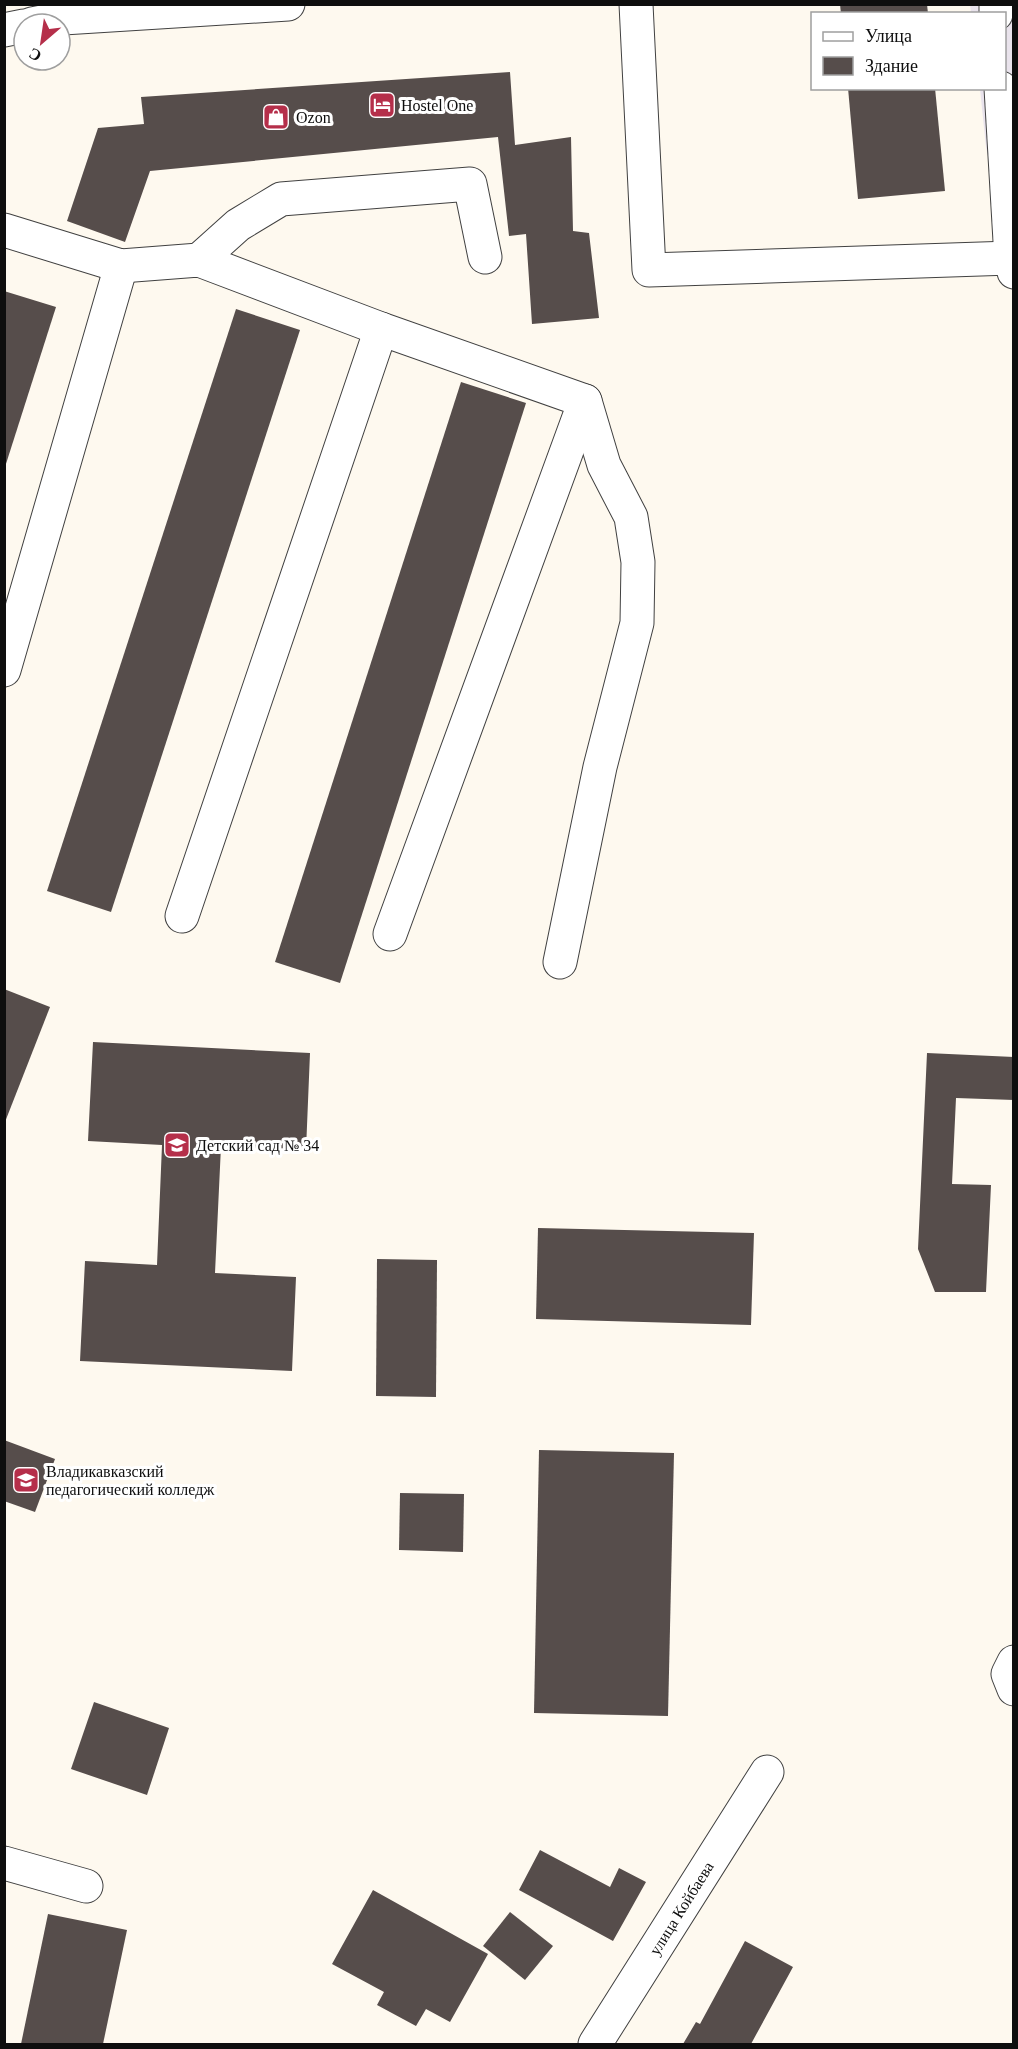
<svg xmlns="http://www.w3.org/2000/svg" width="1018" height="2049" font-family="'Times New Roman',serif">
<rect width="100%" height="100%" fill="#fef9ef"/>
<path fill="#e9e3ec" d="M970,5H1013V265L986,147L980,89L1004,88V14L971,13Z"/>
<g fill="#564d4b">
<path d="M840,4H927L928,14H841Z"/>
<path d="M510,72L515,145L571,137L573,231L589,233L599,318L532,324L526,234L509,236L498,137L150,171L125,242L67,221L98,128L144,124L141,97Z"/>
<path d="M848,88H935L945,191L858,199Z"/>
<path d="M4,291L56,307L5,467H4Z"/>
<path d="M236,309L300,330L111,912L47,891Z"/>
<path d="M461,382L526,403L340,983L275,962Z"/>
<path d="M4,989L50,1007L5,1122H4Z"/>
<path d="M93,1042L310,1053L306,1150L221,1146L215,1273L296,1277L292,1371L80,1361L85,1261L157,1265L162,1145L88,1141Z"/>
<path d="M927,1053L1014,1057V1100L956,1098L952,1184L991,1185L986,1292H935L918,1249Z"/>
<path d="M538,1228L754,1233L751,1325L536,1319Z"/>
<path d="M377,1259L437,1260L436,1397L376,1396Z"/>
<path d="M4,1440L55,1459L35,1512L4,1501Z"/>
<path d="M539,1450L674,1453L668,1716L534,1713Z"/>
<path d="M400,1493L464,1494L463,1552L399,1550Z"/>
<path d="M94,1702L169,1728L147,1795L71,1769Z"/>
<path d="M540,1850L610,1887L619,1868L646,1882L613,1941L519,1890Z"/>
<path d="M373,1890L488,1954L450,2022L426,2009L416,2026L377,2005L384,1992L332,1964Z"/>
<path d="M510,1912L553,1946L525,1980L483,1946Z"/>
<path d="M48,1914L127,1930L103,2044H21Z"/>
<path d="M745,1941L793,1967L751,2044H683L696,2022L700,2024Z"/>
</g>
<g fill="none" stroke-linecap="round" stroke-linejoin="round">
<defs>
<g id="minor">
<path d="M636,4L649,270L1011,258L1014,272"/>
<path d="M996,4V14"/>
<path d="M32,24L63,18L288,4"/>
<path d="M4,30L24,26"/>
<path d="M1001,88L1011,258"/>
<path d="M4,230L121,266L199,260L381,329L585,401L390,934"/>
<path d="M199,260L238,225L281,199L470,184L485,257"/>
<path d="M4,670L121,266"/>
<path d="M182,916L381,329"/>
<path d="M560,962L600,767L637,623L638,562L631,517L604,465L585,401"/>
<path d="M1014,1662L1008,1674L1014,1689"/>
<path d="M4,1863L86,1886"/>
<path d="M595,2044L767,1772"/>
</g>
</defs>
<use href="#minor" stroke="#414141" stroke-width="35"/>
<use href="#minor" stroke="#fff" stroke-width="33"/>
</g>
<defs>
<symbol id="hotel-square" viewBox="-11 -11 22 22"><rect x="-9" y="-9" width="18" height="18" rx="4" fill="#b52f4a" stroke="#fff"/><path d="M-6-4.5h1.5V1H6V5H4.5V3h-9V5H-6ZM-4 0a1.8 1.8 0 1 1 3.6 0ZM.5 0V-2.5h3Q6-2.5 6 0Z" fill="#fff"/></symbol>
<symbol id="shop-square" viewBox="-11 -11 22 22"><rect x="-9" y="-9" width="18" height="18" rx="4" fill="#b52f4a" stroke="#fff"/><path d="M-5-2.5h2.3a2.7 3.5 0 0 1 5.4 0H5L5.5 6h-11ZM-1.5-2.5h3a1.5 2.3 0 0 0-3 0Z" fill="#fff"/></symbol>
<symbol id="school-square" viewBox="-11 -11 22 22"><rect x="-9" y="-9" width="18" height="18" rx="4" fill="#b52f4a" stroke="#fff"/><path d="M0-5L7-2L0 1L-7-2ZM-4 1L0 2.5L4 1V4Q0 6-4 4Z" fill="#fff"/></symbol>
<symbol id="university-square" viewBox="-11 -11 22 22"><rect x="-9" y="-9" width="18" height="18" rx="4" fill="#b52f4a" stroke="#fff"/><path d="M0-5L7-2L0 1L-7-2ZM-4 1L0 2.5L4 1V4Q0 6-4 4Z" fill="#fff"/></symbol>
</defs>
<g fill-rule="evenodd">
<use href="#hotel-square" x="367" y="90" width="30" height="30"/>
<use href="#shop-square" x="261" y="102" width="30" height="30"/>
<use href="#school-square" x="162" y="1130" width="30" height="30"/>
<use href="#university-square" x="11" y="1465" width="30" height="30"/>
</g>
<g text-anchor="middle" stroke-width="6" stroke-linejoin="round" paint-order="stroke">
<g font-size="16" fill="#0e0e0e" stroke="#fff" text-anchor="start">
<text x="401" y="111">Hostel One</text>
<text x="296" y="123">Ozon</text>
<text x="196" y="1151">Детский сад № 34</text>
<text x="46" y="1477">Владикавказский<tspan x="46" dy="18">педагогический колледж</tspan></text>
</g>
<g font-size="16" fill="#0e0e0e" stroke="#fff">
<text transform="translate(681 1908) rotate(-58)" y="6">улица Койбаева</text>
</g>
</g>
<rect width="1018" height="2049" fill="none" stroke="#0e0e0e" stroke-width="12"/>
<rect x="811" y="12" width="195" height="78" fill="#ffffff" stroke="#9f9f9f" stroke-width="1.5"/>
<rect x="823" y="32" width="30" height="9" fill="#ffffff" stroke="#9f9f9f" stroke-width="1.5"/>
<text x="865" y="42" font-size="18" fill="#0e0e0e">Улица</text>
<rect x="823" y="57" width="30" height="18" fill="#564d4b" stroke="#9f9f9f" stroke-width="1.5"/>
<text x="865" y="72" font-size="18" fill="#0e0e0e">Здание</text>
<g transform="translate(42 42) rotate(209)"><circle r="28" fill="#ffffff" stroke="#9f9f9f" stroke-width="1.5"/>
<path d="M0-4.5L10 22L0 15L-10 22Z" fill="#b52f4a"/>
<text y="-9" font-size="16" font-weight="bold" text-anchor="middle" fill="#0e0e0e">С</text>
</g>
</svg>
